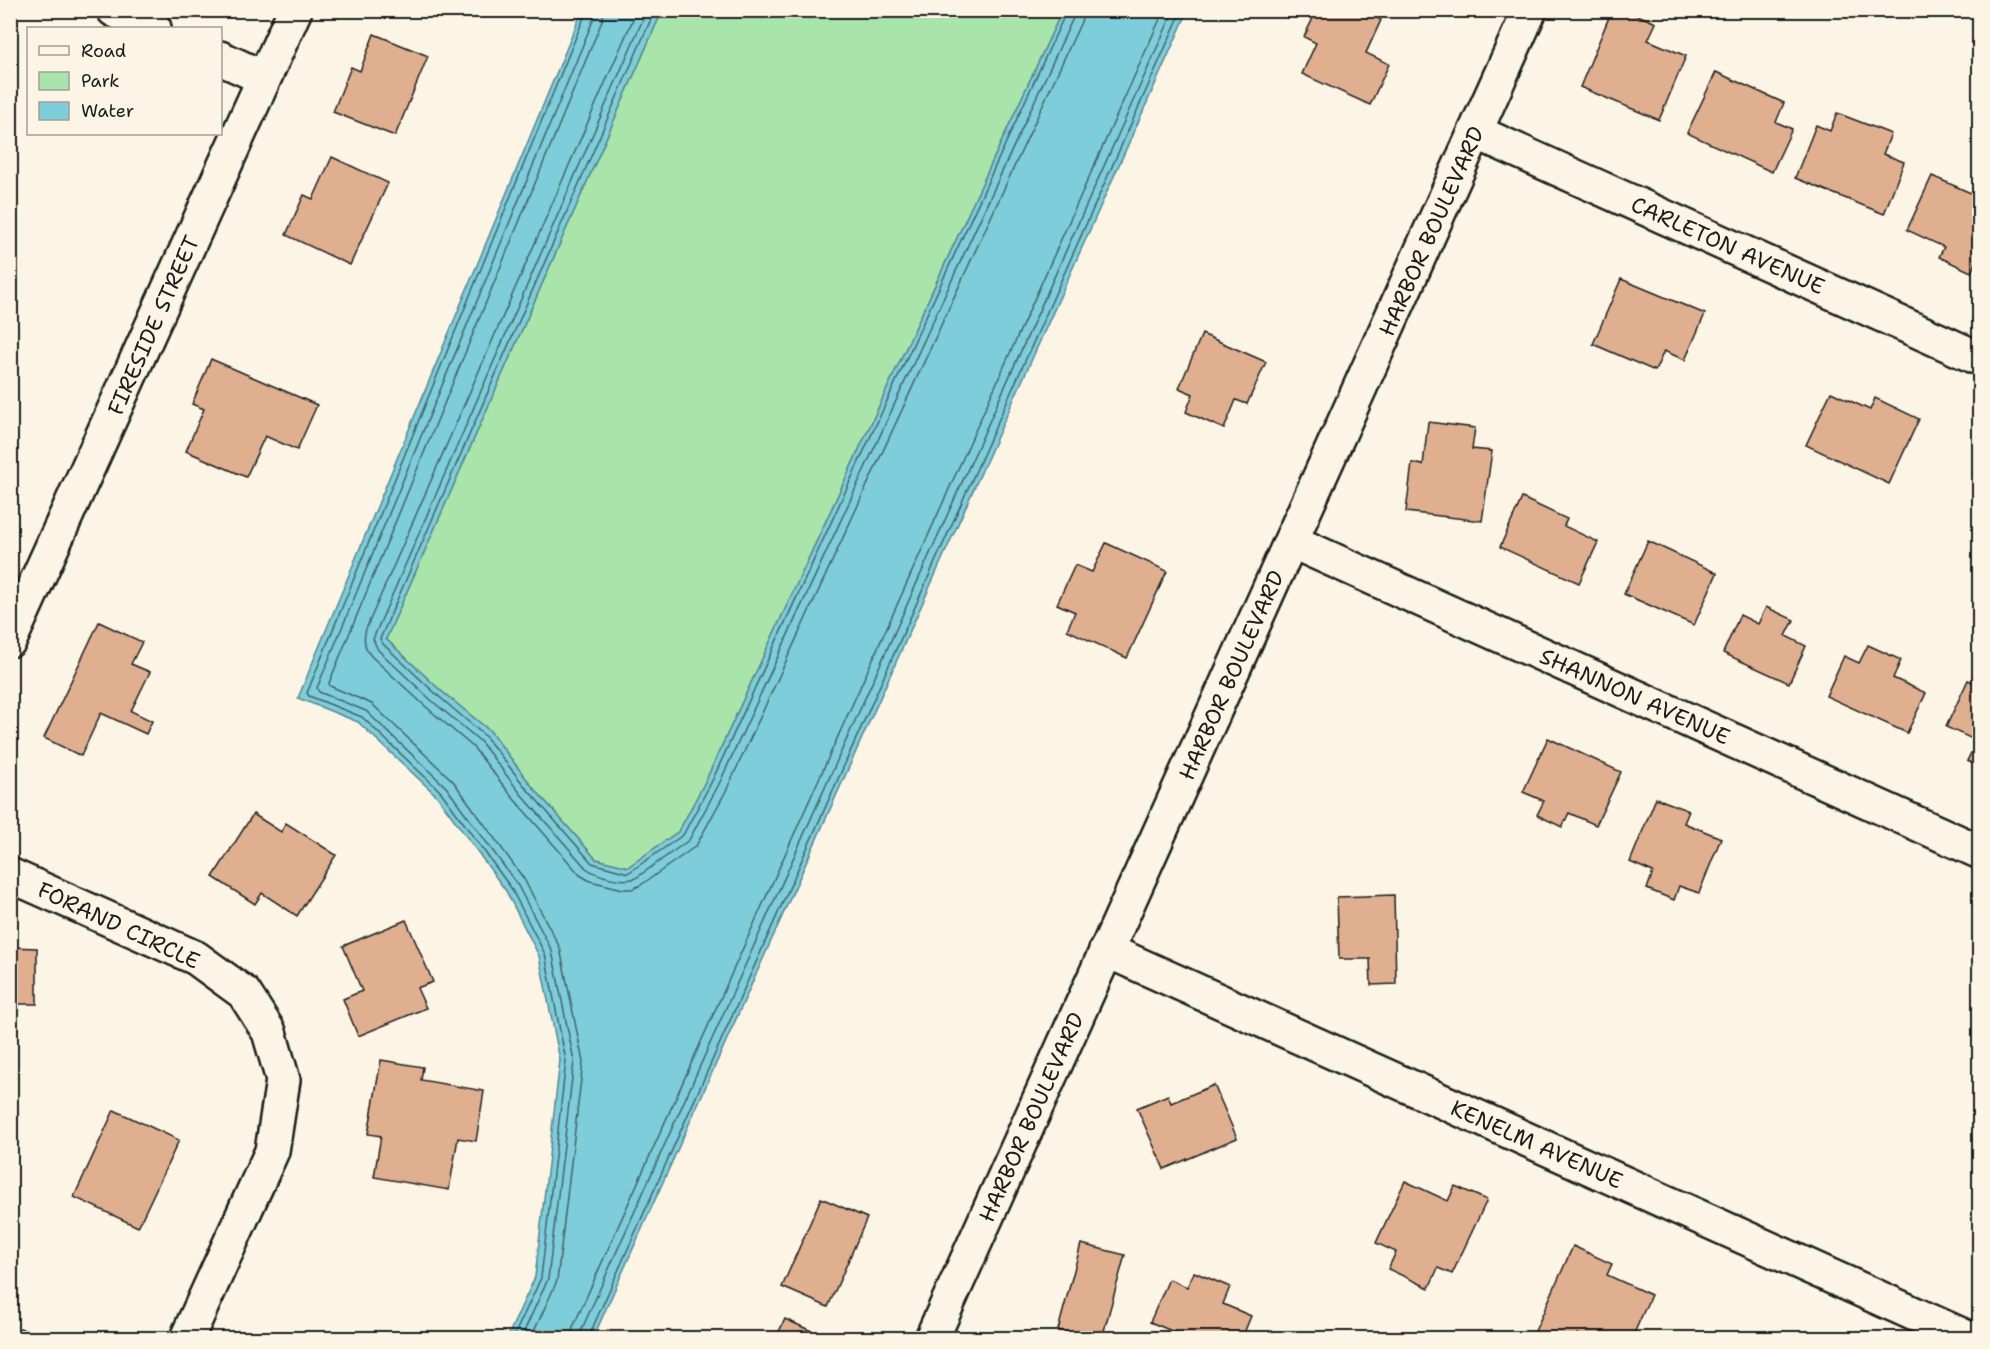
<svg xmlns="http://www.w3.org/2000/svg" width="1990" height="1349" font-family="'Shantell Sans',sans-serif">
<rect width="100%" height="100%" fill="#fcf5e5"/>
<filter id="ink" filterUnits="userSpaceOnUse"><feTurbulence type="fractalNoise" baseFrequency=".0167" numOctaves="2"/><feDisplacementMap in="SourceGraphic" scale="12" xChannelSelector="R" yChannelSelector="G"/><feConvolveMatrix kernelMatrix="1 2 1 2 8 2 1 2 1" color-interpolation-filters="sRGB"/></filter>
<g filter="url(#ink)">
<path fill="#a9e5ab" stroke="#628064" stroke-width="1.5" d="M662,11H1062L707,778L679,831L628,867L596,859L531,785L490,731L440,690L386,639Z"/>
<path fill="#7ecddb" stroke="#57868f" stroke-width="1.5" d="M582,11H662L386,639L440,690L490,731L531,785L596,859L628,867L679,831L707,778L1062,11H1188L593,1338H507L535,1277L560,1060L539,956L506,891L437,796L358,722L298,698Z"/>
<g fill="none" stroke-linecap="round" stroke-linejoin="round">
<g stroke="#436368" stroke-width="1.5">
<path d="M637,10L366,629C363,639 364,648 371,656L425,706L473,747L514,799L580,875L590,881L623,889H632L641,885L696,846L727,789L1081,22L1084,10"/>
<path d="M647,10L373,639L378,650L431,700L480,741L521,794L586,868C597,876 623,883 636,878L689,840L719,784L1073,18L1075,10"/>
<path d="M655,10L380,639L383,644L436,694L485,736L527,789L592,863L628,873L683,835L712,781L1067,10"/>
<path d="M513,1338L541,1278L566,1061L545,954L511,888L441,792L362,717L309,696L307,693L587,10"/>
<path d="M521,1338L548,1279L574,1061L552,951L517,884L446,787L366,711L319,692L317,688L594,18L595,10"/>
<path d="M531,1338L557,1281L583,1062L560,948L524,879L453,781L372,704L330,686L329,683L602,21L604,10"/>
<path d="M571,1338L573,1327L1164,10"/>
<path d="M580,1338L581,1331L1174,10"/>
<path d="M588,1338L1182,10"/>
</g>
</g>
<g fill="#dfaf90" stroke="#1c1c1c" stroke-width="1.5">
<path d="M1317,10H1360L1381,20L1366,53L1389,64L1370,105L1302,74L1316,43L1304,37Z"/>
<path d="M1612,10H1626L1656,23L1648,40L1686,56L1659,120L1580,87Z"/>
<path d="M374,34L428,56L395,136L333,112L351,67L360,71Z"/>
<path d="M1716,72L1784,103L1776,122L1792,129L1772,172L1687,133Z"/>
<path d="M1837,113L1891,134L1883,154L1904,162L1884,214L1795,178L1816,125L1830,131Z"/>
<path d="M332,157L388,183L350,265L286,235L304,195L313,199Z"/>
<path d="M1932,176L1980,197V254L1971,272L1939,257L1944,247L1907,230Z"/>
<path d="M1621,279L1705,314L1685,360L1664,351L1655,371L1593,344Z"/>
<path d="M1202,334L1266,362L1247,404L1236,400L1224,429L1186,412L1193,394L1179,388Z"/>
<path d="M211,359L317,405L297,450L265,436L246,477L186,451L204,409L192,404Z"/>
<path d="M1831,392L1870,410L1875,398L1919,419L1889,484L1806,445Z"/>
<path d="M1428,422L1475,428L1472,449L1492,451L1482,521L1406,512L1412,463L1423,465Z"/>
<path d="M1522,498L1567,519L1564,526L1598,542L1579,583L1500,547Z"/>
<path d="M1648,541L1717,573L1694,625L1624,594Z"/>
<path d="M1106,543L1167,571L1127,658L1067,630L1075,612L1057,604L1075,565L1092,572Z"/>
<path d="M1766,607L1794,620L1786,636L1806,646L1789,683L1723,653L1740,615L1758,624Z"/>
<path d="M99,622L142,642L131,664L150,672L131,711L152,721L146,734L101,713L81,756L44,738Z"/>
<path d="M1868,645L1901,660L1893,678L1926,693L1907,733L1826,696L1844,656L1859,663Z"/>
<path d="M1968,680L1980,685V767L1967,761L1977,741L1946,727Z"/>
<path d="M1548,738L1621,772L1596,825L1569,813L1562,827L1537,815L1544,801L1523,792Z"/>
<path d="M1656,798L1689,811L1684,823L1721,838L1699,893L1679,886L1674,900L1647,889L1653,872L1630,862Z"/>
<path d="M253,814L281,832L286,823L336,855L297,916L262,893L255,904L213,877Z"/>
<path d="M1394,895L1396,984L1371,985L1370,959H1339L1337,897Z"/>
<path d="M406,920L433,982L417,988L426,1008L358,1036L343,999L362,991L343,946Z"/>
<path d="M10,947L37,948V1004H12V1023H10Z"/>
<path d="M381,1060L423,1067L421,1080L484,1091L476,1141L458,1138L449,1190L374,1177L381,1136L368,1134Z"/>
<path d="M1214,1085L1237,1138L1164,1169L1137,1108L1168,1095L1171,1103Z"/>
<path d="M114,1110L179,1140L138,1227L74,1197Z"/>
<path d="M1405,1181L1448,1201L1455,1186L1487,1200L1452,1274L1438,1268L1429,1288L1388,1269L1396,1252L1376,1243Z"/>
<path d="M821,1198L867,1218L828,1307L782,1287Z"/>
<path d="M1081,1244L1125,1255L1102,1338H1089L1058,1330Z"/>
<path d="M1573,1246L1612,1264L1607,1275L1651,1295L1632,1338H1586L1577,1334L1575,1338H1532Z"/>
<path d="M1194,1272L1230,1287L1223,1304L1251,1316L1242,1338H1189L1150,1322L1169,1279L1187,1287Z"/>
<path d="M785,1319L827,1338H776Z"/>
<path d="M20,1328L42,1338H15Z"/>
</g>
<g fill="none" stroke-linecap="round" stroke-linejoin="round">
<defs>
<g id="minor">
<path d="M114,10L154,28"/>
<path d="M220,58L264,78"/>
<path d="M1476,132L1980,359"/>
<path d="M1291,541L1980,852"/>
<path d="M10,640L295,10"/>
<path d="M10,875L196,958L244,993L269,1032L283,1080L272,1151L187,1338"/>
<path d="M1106,950L1968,1338"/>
</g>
<path id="tertiary" d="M932,1338L1530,10"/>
</defs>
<use href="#minor" stroke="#1c1c1c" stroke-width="38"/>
<use href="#tertiary" stroke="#1c1c1c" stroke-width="38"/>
<use href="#minor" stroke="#fcf5e5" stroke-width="33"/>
<use href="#tertiary" stroke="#fcf5e5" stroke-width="33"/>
</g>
</g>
<g text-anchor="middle" stroke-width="6" stroke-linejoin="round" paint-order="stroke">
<g font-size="22" fill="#1c1c1c" stroke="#fcf5e5">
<text transform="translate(1431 231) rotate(-66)" y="8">HARBOR BOULEVARD</text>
<text transform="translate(1728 245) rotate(24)" y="8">CARLETON AVENUE</text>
<text transform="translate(153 325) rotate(-66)" y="8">FIRESIDE STREET</text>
<text transform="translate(1231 675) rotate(-66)" y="8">HARBOR BOULEVARD</text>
<text transform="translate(1635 696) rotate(24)" y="8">SHANNON AVENUE</text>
<text transform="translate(119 925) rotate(25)" y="8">FORAND CIRCLE</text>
<text transform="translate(1031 1117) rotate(-66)" y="8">HARBOR BOULEVARD</text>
<text transform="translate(1537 1144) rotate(24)" y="8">KENELM AVENUE</text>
</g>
</g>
<rect width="1990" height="1349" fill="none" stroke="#fcf5e5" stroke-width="36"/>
<rect x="18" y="18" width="1954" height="1313" fill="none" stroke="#1c1c1c" stroke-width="2" filter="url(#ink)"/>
<rect x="27" y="27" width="195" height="108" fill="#fcf5e5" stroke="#a29e95" stroke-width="1.5"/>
<rect x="39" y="46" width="30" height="9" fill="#fcf5e5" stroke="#a29e95" stroke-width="1.5"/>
<text x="81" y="57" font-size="18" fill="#1c1c1c">Road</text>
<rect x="39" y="72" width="30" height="18" fill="#a9e5ab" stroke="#a29e95" stroke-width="1.5"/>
<text x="81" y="87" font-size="18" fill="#1c1c1c">Park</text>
<rect x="39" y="102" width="30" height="18" fill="#7ecddb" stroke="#a29e95" stroke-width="1.5"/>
<text x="81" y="117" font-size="18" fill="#1c1c1c">Water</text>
</svg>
